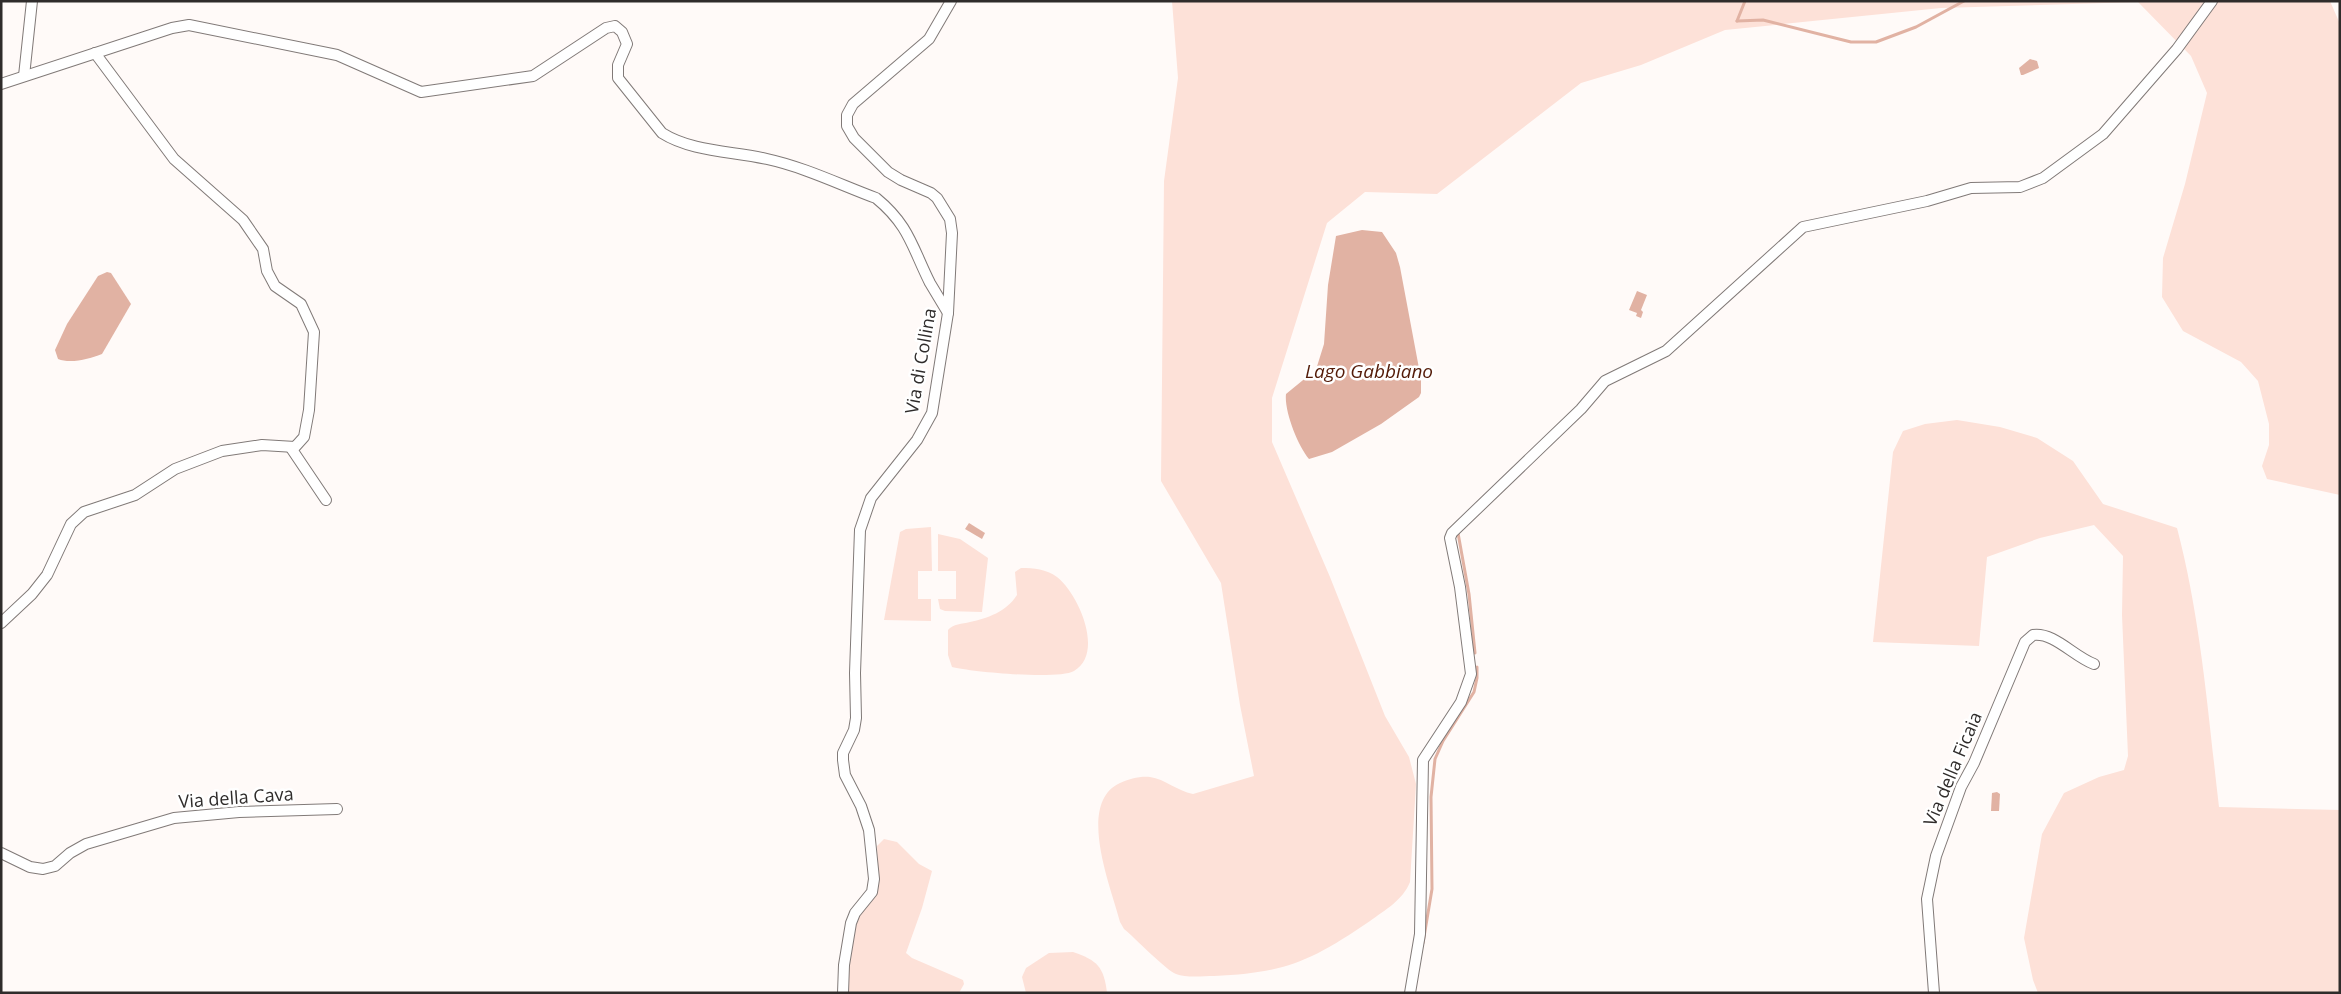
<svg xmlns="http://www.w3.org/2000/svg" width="2341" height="994" font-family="'Open Sans',sans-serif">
<rect width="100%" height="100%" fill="#fffaf8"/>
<g fill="#fde1d8">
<path d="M1172,1H2330L2340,24V495L2267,479L2262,466L2269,445V424L2258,381L2241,362L2183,331L2162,297L2163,258L2185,184L2207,93L2191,56L2138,2L1941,8L1725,30L1641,65L1581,83L1437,194L1365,192L1327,223L1272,398V442L1330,577L1385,716L1409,757L1416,784L1410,882C1403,900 1385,910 1370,921C1311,961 1286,973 1214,976C1203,976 1186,978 1176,974C1167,971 1134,937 1124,929L1120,922C1111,887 1076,803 1120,783C1129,779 1140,776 1150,777C1165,779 1177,791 1193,794L1254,776L1240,705L1221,583L1161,481L1164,181L1178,78Z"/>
<path d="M1957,420L2000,427L2037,438L2073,461L2103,504L2177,528C2201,619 2208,714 2219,807L2340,810V993H2038L2033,980L2024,938L2042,834L2064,793L2099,777L2124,770L2128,756L2122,615L2123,556L2094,525L2040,538L1987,557L1979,646L1873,642L1893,452L1903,431L1925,424Z"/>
<path d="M931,527L932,571H918V599H931V621L884,620L900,532L906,529Z"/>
<path d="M938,534L960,539L988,558L982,612L945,611L940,609L938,599H956V571H938Z"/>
<path d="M1021,568C1034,568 1046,569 1057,577C1078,593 1105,653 1074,671C1058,680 972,672 952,667L948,655V630C953,624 962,624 970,622C988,618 1006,612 1017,595L1015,572Z"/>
<path d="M884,839L897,842L919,864L932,871L922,908L906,953L912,958L963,980L964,984L959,993H847V977L856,920L878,883L877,846Z"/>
<path d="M1073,952C1097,960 1104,967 1107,993H1026L1022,977L1026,968L1049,953Z"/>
</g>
<g fill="#e1b2a3">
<path d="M2030,59L2037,61L2039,68L2023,75H2021L2019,68Z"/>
<path d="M1362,230L1382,232L1396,253L1400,267L1421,379V393L1419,397L1381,424L1332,452L1309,459C1298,446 1284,411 1286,394L1308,376H1314L1324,344L1328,285L1336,236Z"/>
<path d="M107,272L111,273L131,304L102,354C90,359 70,364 58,359L55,350L67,324L98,276Z"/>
<path d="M1637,291L1647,295L1641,310L1643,312L1641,318L1636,316L1637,313L1629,310Z"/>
<path d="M969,523L985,533L982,539L965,529Z"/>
<path d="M1997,792L2000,794L1999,811H1991L1992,793Z"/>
</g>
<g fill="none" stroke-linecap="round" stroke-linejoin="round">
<g stroke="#e1b2a3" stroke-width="3">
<path d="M1737,21L1763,20L1851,42H1876L1916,27L1964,1"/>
<path d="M1737,21L1745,1"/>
<path d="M1458,533L1469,594L1475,653"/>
<path d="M1423,943L1432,889L1431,797L1435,759L1443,741L1474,692L1477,678V667"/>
</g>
<defs>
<g id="street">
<path d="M24,76L32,1"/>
<path d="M1,84L172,28L189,25L337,55L421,92L533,76L606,28L615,26L622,32L627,44L618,65V78L662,133C692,152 733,151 767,159C804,167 841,185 876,198C909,225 912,247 930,283C936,293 942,303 948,313"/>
<path d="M291,448L326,500"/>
<path d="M1,623L32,594L47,575L71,524L84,512L135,495L175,469L222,451L262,445L295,447L304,437L309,410L314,332L301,304L275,286L267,271L263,249L243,220L174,159L95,53"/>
<path d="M1,853L30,867L43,869L55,866L70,853L86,844L174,818L239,812L337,809"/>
<path d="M843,993L844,965L851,923L855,913L872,892L874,879L869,830L861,806L845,775L843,760V753L854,730L856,718L855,673L860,530L871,498L917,440L932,413L948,313L952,233L950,219L937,198L931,193L901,180L888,172L854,138L847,126V115L853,104L929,39L951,1"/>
<path d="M1410,993L1420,934L1423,760L1461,702L1471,674L1460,587L1450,538L1452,533L1581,409L1605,381L1666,351L1803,227L1927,201L1971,188L2020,187L2043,178L2103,134L2177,49L2212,1"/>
<path d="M1934,993L1927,899L1936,856L1961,787L1974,763L2025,642L2033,635C2054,632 2073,656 2094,664"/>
</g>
</defs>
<use href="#street" stroke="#817a78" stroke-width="12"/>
<use href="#street" stroke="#fff" stroke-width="10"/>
</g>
<g text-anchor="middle" stroke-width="5" stroke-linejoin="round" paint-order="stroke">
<g font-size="18" fill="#2f2c2b" stroke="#fff">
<text transform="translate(921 361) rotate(-80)" y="6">Via di Collina</text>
<text transform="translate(1953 769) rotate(-67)" y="6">Via della Ficaia</text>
<text transform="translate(236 798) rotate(-4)" y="6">Via della Cava</text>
</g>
<g font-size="19" font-style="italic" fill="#541b08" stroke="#fff">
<text x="1369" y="378">Lago Gabbiano</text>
</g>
</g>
<rect width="2341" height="994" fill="none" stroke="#2f2c2b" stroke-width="5"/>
</svg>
